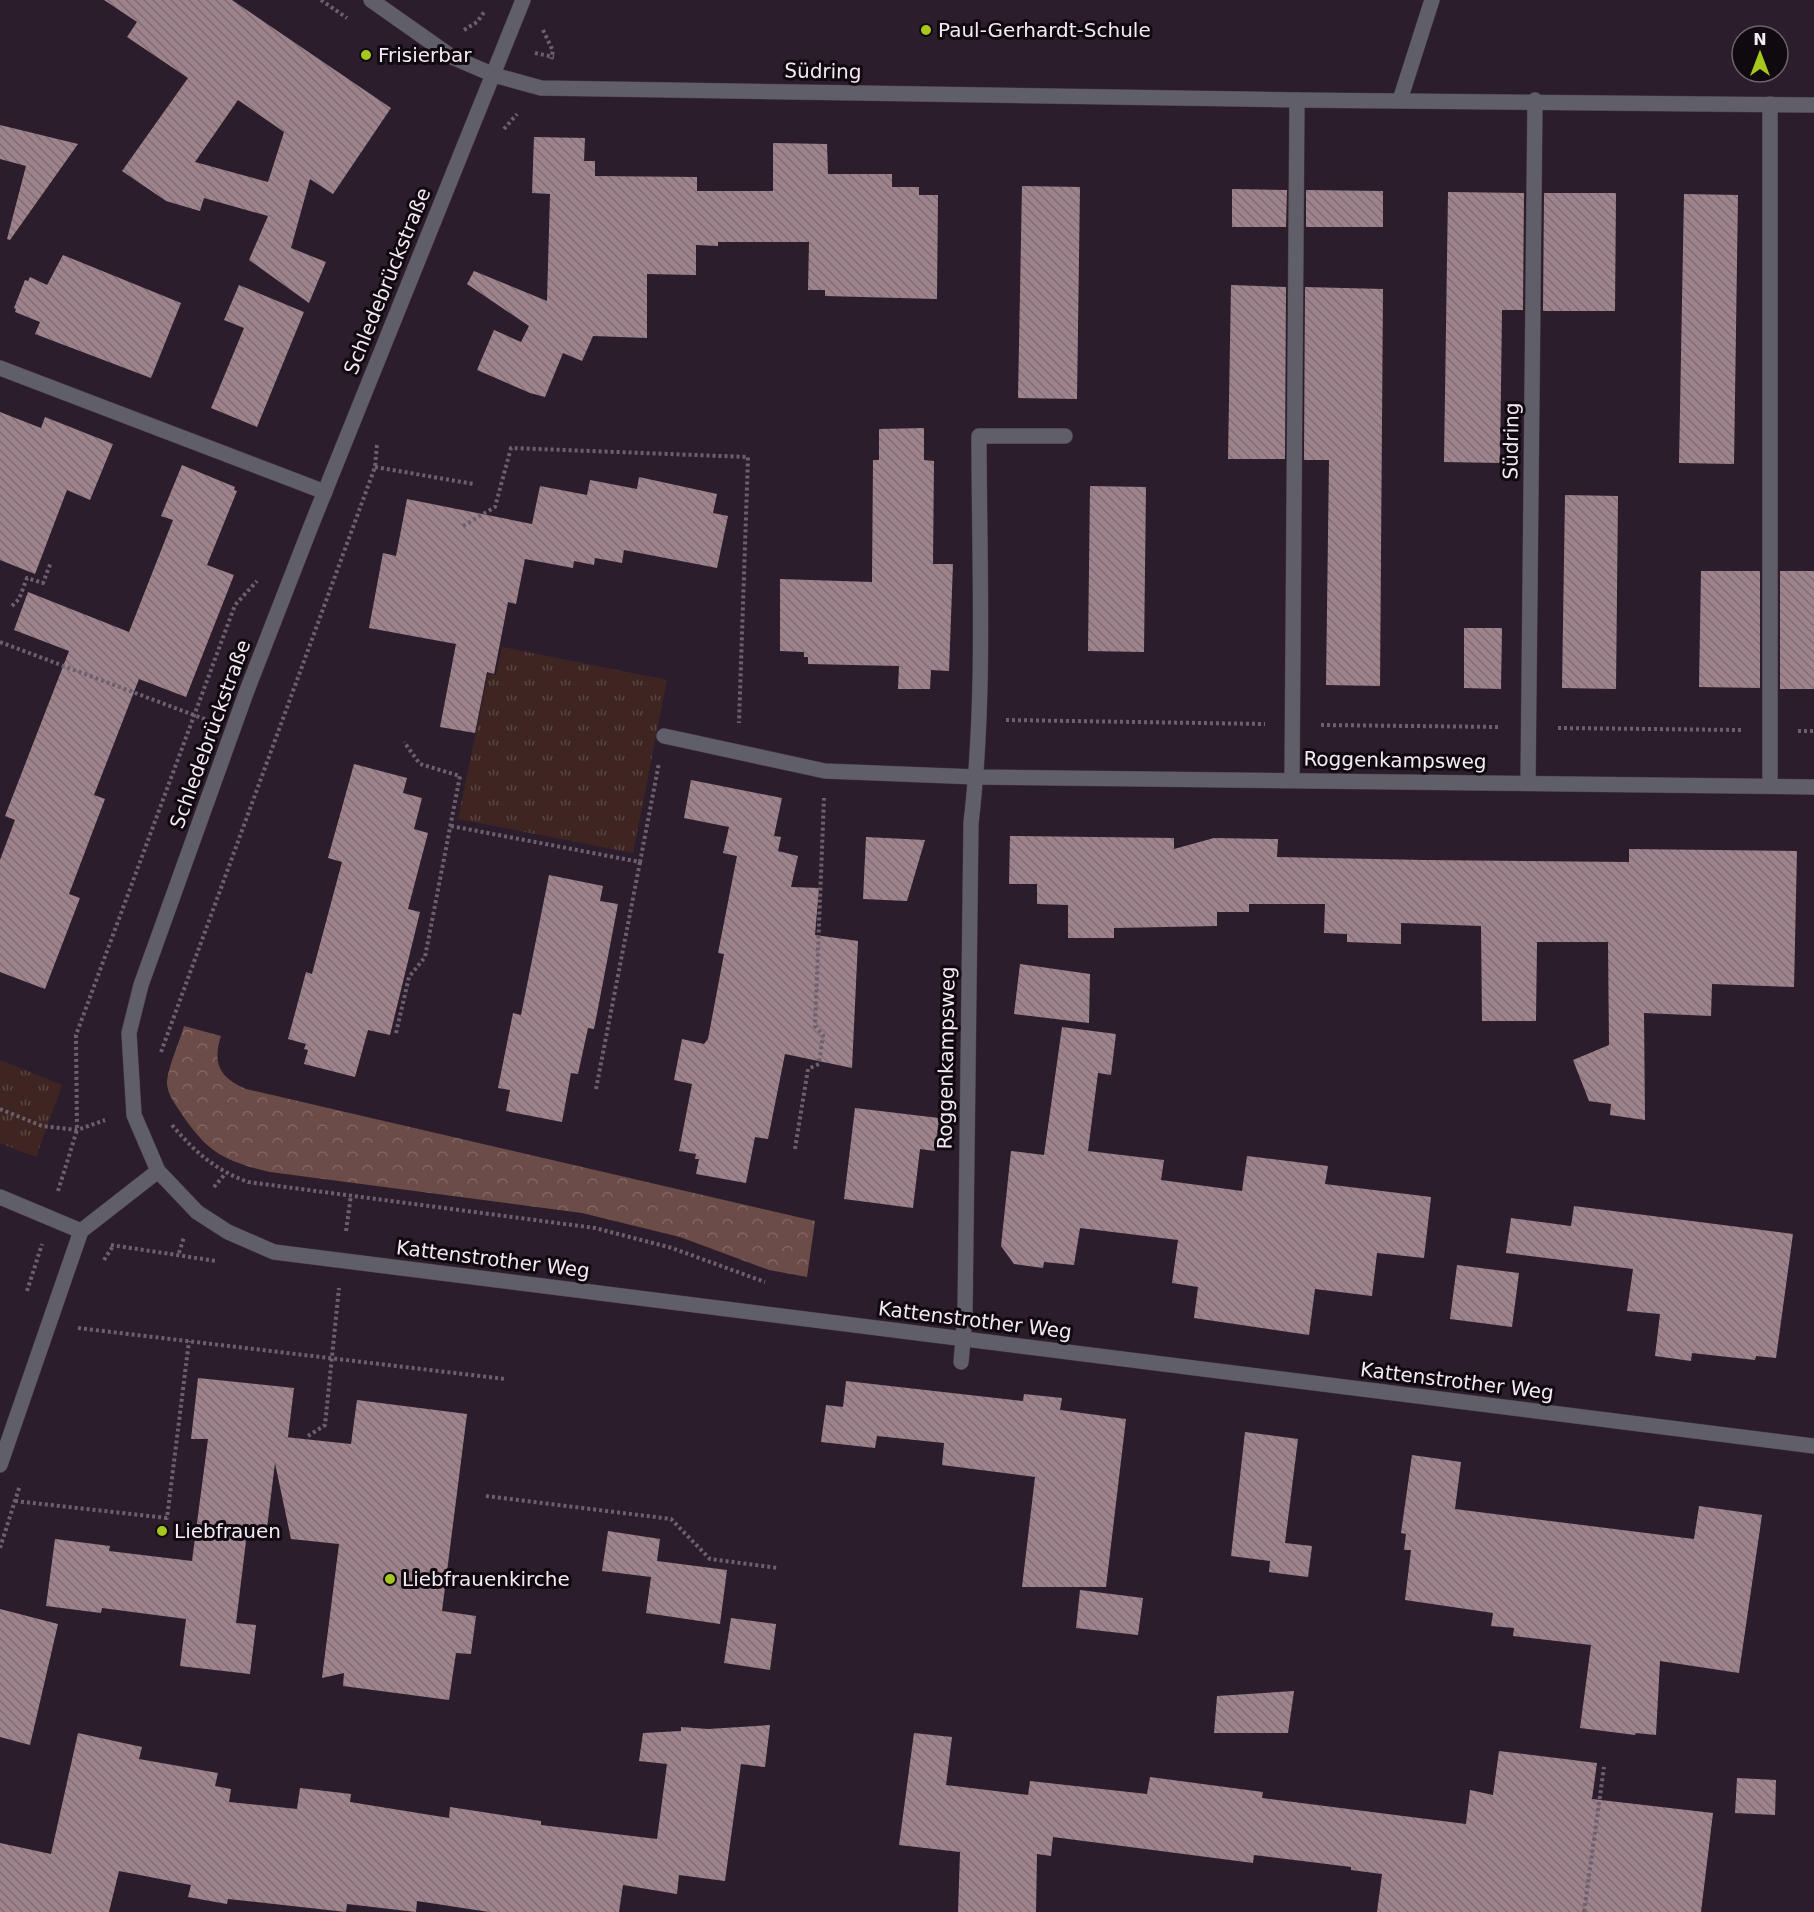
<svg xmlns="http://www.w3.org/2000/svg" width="1814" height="1912" font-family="'DejaVu Sans',sans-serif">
<defs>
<pattern id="grass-tufts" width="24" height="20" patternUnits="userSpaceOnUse" patternTransform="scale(1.5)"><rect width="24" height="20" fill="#3f2522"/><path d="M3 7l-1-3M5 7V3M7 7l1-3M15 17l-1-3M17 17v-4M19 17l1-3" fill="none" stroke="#5b4543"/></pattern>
<pattern id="forest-crowns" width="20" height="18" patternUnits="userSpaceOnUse" patternTransform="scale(1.5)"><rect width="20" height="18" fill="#6b4c48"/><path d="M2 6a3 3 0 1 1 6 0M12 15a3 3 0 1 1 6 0" fill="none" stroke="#816663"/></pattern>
<pattern id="building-back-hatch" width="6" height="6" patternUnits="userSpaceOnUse" patternTransform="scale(1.5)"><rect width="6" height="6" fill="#9e838c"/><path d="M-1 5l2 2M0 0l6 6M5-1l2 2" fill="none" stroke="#806e75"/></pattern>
</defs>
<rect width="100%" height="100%" fill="#2c1d2c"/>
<g fill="url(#grass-tufts)">
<path d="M502,647L667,680L633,853L458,819L488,674L496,675Z"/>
<path d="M0,1060L62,1085L36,1157L0,1143Z"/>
</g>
<path fill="url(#forest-crowns)" d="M184,1026L221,1036C212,1064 220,1078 246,1089L815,1221L807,1277L769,1270L680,1237L582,1213L270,1172C224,1161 208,1153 181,1113C175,1104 168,1095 167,1084C167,1069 180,1041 184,1026Z"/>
<g fill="url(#building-back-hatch)" fill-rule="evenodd">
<path d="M104,0H232L391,108L333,194L310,179L291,248L326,262L309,303L249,260L268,216L204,198L200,211L166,201L122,171L188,78L127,37L137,22ZM238,100L284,132L268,182L195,162Z"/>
<path d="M0,125L78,144L10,240L7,239L26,166L0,159Z"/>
<path d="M534,137L585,138L584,161H595V176L697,177V191H773V143L827,144L828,174H892V187H919V195H938L937,299L825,296V290H808L809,242H718V246L696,245V275L647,274V338L593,336L582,361L563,353L545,397L530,393L477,370L494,330L521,342L529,326L467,284L474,271L547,301L550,194L532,193Z"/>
<path d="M1022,186L1080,187L1077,399L1018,398Z"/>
<path d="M1232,189L1287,190L1286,227H1232Z"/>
<path d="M1306,190L1383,191V227H1306Z"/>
<path d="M1448,192L1524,193L1523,310H1502L1500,463L1444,462Z"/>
<path d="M1544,193H1616L1615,311H1543Z"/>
<path d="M1684,194L1738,195L1734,464L1679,463Z"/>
<path d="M63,255L181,303L151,378L35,334L40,322L15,312L16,309L14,308L25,280L28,281L30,277L47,285Z"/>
<path d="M239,285L304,312L257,427L211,408L244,328L224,320Z"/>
<path d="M1231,285L1286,287L1285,459H1228Z"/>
<path d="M1305,287L1383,289L1380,686L1326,685L1329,460H1304Z"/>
<path d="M0,412L41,428L45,417L113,444L90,500L67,490L35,574L0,560Z"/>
<path d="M924,428V460L934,461L933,564H953L949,671L931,670L930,689H898L899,666L808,664V657H804V652L780,651V579L872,582L873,460H879V429Z"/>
<path d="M182,465L235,487L234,490L237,491L207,565L234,575L186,697L139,679L94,795L105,799L69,894L80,898L45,989L0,972V860L15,820L5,816L69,651L14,630L28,592L129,632L173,520L161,516Z"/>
<path d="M639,477L717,494L713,513L728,516L717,568L624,550L622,563L595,558L594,565L574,561L573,568L525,559L516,604L508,602L494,674L487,672L475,733L440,727L456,644L369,628L383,553L396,556L407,499L532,524L540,486L587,495L590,480L637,489Z"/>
<path d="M1090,486L1146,487L1144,652L1088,651Z"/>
<path d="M1565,495L1618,496L1616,689L1562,688Z"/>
<path d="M1701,571H1760V688L1699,687Z"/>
<rect x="1780" y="571" width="34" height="118"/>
<path d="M1464,628H1502L1501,689L1464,688Z"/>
<path d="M354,764L407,778L403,793L422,798L414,829L428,833L408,909L420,912L390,1035L368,1030L355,1077L304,1064L308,1050L304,1049L306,1044L288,1039L306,972L312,974L342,862L328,858Z"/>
<path d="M691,780L782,798L774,836L781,837L778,851L798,856L791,887L819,888L815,935L858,941L852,1068L785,1054L768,1139L755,1137L746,1183L696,1174L699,1159H695L696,1154L679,1151L692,1084L674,1080L682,1039L704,1044L708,1039L724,954L718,953L737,856L723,853L729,827L684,818Z"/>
<path d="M1010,836L1174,838V849L1214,838L1278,839L1277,857L1424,860L1629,862V849L1797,851L1794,987L1712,984L1711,1016L1644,1013L1645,1120L1610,1115L1611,1104L1589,1101L1573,1060L1609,1045L1608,942H1537L1536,1021H1482L1481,926L1401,923V944L1347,942V934L1324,933L1325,904H1249V912H1217V926L1114,928V938H1068V905L1037,904V884H1009Z"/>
<path d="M866,837L925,840L907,901L863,899Z"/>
<path d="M549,875L603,886L600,901L618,904L594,1029L588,1028L578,1074L571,1073L562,1122L506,1111L510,1090L498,1088L513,1013L521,1015Z"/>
<path d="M1020,964L1090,974L1089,1023L1014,1014Z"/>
<path d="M1062,1027L1116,1034L1111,1075L1098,1073L1088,1151L1164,1160L1161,1180L1242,1191L1247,1156L1328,1166L1325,1184L1431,1197L1424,1258L1377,1253L1372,1296L1315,1289L1309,1335L1194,1318L1198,1287L1172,1283L1178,1240L1080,1228L1074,1265L1044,1262L1043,1268L1014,1264L1001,1246L1011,1151L1044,1155Z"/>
<path d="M855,1108L939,1118L935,1151L920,1149L913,1208L844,1199Z"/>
<path d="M1574,1206L1793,1234L1776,1358L1756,1356L1755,1360L1692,1353L1691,1361L1655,1356L1660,1314L1627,1311L1633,1269L1506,1253L1511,1218L1571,1226Z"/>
<path d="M1457,1265L1519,1273L1512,1327L1450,1319Z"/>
<path d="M198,1378L294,1388L288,1437H285L351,1444L357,1400L467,1414L442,1611L476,1616L471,1654L456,1653L449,1700L343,1686L344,1673L322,1678L339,1544L291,1539L275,1463L266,1536L247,1533L236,1623L256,1625L250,1674L180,1666L186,1619L102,1608L101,1613L46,1606L55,1539L110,1546L109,1551L192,1561L208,1439H191Z"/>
<path d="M846,1381L1023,1401L1024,1394L1062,1398L1060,1410L1126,1419L1106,1587H1022L1035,1477L942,1465L944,1443L877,1436L875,1448L821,1442L826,1405L843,1407Z"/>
<path d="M1245,1432L1298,1439L1285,1543L1312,1546L1308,1577L1269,1572L1270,1561L1231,1556Z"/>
<path d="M1412,1455L1461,1462L1455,1509L1694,1539L1699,1506L1762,1515L1739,1673L1660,1661L1656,1735L1636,1733L1635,1735L1580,1728L1591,1645L1513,1636L1514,1628L1491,1626L1493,1613L1405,1600L1411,1550H1404L1406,1534L1401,1533Z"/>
<path d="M608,1531L660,1539L657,1561L727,1570L720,1624L646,1613L651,1577L602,1571Z"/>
<path d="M1080,1590L1143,1598L1138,1635L1076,1628Z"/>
<path d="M0,1609L58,1624L30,1745L0,1737Z"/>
<path d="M731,1618L776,1624L770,1670L724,1663Z"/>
<path d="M1294,1691L1288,1733H1214L1217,1696Z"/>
<path d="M770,1725L765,1767L741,1764L725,1881L679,1875L677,1894L623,1885L619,1912H489L417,1901L416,1912L347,1904L346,1912L228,1899L227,1904L188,1897L191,1885L119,1871L109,1912H0V1843L51,1854L78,1733L142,1747L139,1759L218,1773L215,1786L231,1789L229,1802L297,1809L300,1788L351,1794L350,1802L449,1818L450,1807L541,1821V1825L657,1839L667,1764L639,1761L643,1733L681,1731V1727L708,1729Z"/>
<path d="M914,1733L952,1737L946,1785L1028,1795L1030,1781L1147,1794L1150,1777L1263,1792L1262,1798L1466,1824L1470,1790L1493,1795L1499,1751L1597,1763L1592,1799L1713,1813L1701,1912H1377L1382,1874L1351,1870V1867L1254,1855L1253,1863L1053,1837L1051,1856L1037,1854L1036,1912H958L960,1852L899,1845Z"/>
<path d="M1737,1778L1776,1780L1775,1815L1735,1813Z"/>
</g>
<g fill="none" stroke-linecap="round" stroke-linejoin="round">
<defs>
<g id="service">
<path d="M1400,100L1432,0"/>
<path d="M0,368L325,492"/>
<path d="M0,1197L81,1231"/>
<path d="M961,1362L963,1340"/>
</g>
<g id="minor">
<path d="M523,0L311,526L246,693L141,985L129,1033L134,1115L158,1171L197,1212L228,1232L274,1252L1814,1446"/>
<path d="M1770,104V786"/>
<path d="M664,736L825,771L976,777L1814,787"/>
<path d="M1292,780L1297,100"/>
<path d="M1528,783L1535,100"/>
<path d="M963,1340L965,1314L971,823C986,696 979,564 979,436H1065"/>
<path d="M0,1465L81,1231L158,1171"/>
</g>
<path id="tertiary" d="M371,0L452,57L494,75L541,88L1297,100L1814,105"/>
</defs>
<use href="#service" stroke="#483a48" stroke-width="16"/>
<use href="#minor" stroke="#483a48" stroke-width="16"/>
<use href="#tertiary" stroke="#483a48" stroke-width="16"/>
<g stroke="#6d5f6d" stroke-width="4" stroke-dasharray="3 3" stroke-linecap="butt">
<path d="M321,0L347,18"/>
<path d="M464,30L477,22L485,11"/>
<path d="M543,30L553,51L551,59"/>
<path d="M535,53L554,57"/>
<path d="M504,129L517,114"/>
<path d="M375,467L474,484"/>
<path d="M463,526L495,507L511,448L748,457L739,723"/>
<path d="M12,606L19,599L27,578L43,583L51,562"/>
<path d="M0,642L207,720"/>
<path d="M1006,720L1265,724"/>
<path d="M1321,725L1499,727"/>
<path d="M1558,728L1742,730"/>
<path d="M1798,731H1814"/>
<path d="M451,826L640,862L659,763"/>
<path d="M396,1033L409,977L425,957L460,776L420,764L404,742"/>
<path d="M161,1052L375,467L377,444"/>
<path d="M596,1089L640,862"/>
<path d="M0,1109L42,1126L77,1130L105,1120"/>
<path d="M172,1125C195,1152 215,1170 248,1182L595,1228L672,1248L765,1282"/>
<path d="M795,1149L808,1069L819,1064L823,1035L815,1026L824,798"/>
<path d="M214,1187L225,1174"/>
<path d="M58,1191L77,1130L76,1035L235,605L257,581"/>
<path d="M346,1231L351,1195"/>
<path d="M111,1245L216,1261"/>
<path d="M179,1253L184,1237"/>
<path d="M104,1260L113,1246"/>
<path d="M27,1291L42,1244"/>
<path d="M78,1328L505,1379"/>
<path d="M308,1436L325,1425L339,1288"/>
<path d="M486,1496L671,1519L710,1559L778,1568"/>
<path d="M15,1501L167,1518L189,1341"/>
<path d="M0,1548L20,1485"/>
<path d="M1584,1912L1604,1767"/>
</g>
<use href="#service" stroke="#605f69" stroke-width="15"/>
<use href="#minor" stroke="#605f69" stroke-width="15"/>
<use href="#tertiary" stroke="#605f69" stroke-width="15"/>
</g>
<g fill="#a8c71c" stroke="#100a10" stroke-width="2">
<circle cx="926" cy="30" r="6"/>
<circle cx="366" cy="55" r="6"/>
<circle cx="162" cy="1531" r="6"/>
<circle cx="390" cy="1579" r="6"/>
</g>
<g text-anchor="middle" stroke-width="6" stroke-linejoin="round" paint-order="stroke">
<g font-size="20" fill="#f4e9f4" stroke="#100a10" text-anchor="start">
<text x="938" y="37">Paul-Gerhardt-Schule</text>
<text x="378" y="62">Frisierbar</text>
<text x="174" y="1538">Liebfrauen</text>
<text x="402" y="1586">Liebfrauenkirche</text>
</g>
<g font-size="20" fill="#f4e9f4" stroke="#100a10">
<text transform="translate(823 71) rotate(1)" y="7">Südring</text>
<text transform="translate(387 281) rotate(-68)" y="7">Schledebrückstraße</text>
<text transform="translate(1511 441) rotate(-89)" y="7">Südring</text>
<text transform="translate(210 734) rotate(-70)" y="7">Schledebrückstraße</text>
<text transform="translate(1395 760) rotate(1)" y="7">Roggenkampsweg</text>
<text transform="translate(946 1058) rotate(-89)" y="7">Roggenkampsweg</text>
<text transform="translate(493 1259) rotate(7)" y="7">Kattenstrother Weg</text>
<text transform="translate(975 1320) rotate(7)" y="7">Kattenstrother Weg</text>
<text transform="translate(1457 1381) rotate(7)" y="7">Kattenstrother Weg</text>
</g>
</g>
<g transform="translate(1760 54)"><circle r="28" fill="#100a10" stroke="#6b636b" stroke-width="1.5"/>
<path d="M0-4.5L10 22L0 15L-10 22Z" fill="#a8c71c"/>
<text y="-9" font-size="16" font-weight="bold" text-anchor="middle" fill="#f4e9f4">N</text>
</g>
</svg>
